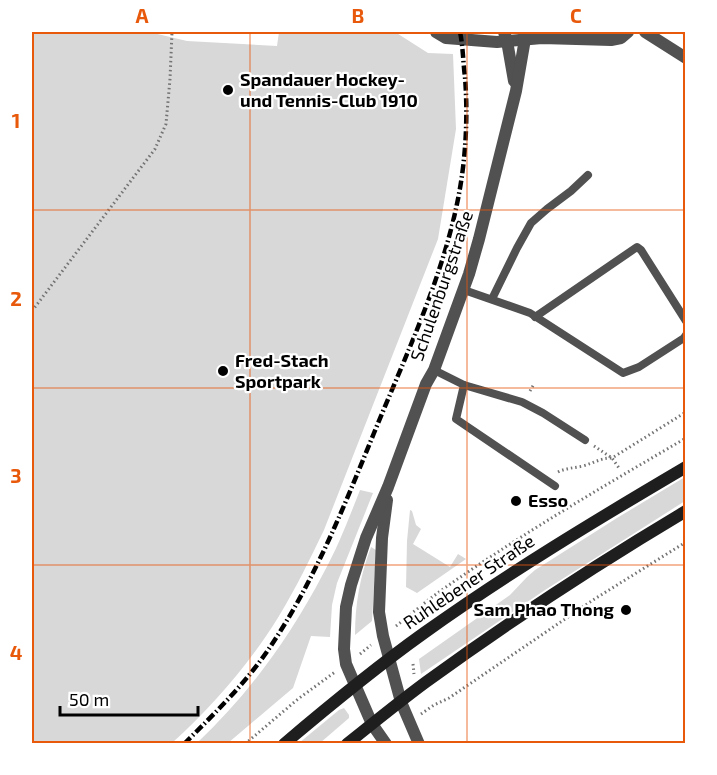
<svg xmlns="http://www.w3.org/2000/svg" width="717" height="775" font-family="'Exo 2',sans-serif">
<rect width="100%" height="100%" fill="#fff"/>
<g fill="#d8d8d8">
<path d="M32,32H149L187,41L277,46L279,32H395L428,53L453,54L456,129L438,239L324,530C310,559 296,588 279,616C250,663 213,706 172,743H32Z"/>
<path d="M685,477V501L545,590L421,674L419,659L510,595L527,577L535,570L617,518Z"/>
<path d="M360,490L373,493L337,583L332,605L330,637L311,636L293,688L228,743H197C249,694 290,637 323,574C338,547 349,518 360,490Z"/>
<path d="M410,510L412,511L416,525L421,529L413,544L450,567L458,554L466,559L417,593L406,587L407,541Z"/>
<path d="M371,547L376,550L372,621L355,635C355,604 360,576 371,547Z"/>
<path d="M344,708L349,715V718L320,743H299L339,710Z"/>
</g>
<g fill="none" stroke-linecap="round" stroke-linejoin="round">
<g stroke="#737373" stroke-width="3" stroke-dasharray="1.5 3" stroke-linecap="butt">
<path d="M682,33L684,32"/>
<path d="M32,311L155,149L166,124L170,79L172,32"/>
<path d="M530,391L534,384"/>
<path d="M594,446L612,458L619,468"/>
<path d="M558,472C566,468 574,468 583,466C594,463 600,458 612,458L686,412"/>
<path d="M396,626C410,615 424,603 439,592C518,536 602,487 686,438"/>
<path d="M360,654L371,645"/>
<path d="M413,664L414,674"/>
<path d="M421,714L434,705L449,698L593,600L686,542"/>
<path d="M245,744L298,699L335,672"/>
</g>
<g stroke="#515151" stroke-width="8">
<path d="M464,290L530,313L623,373L639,367L684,338L686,335"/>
<path d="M492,299L517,248L531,223L547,209L571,191L588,175"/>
<path d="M535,317L637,247L641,250L686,321"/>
<path d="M434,370L464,385L456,419L555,486"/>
<path d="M464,385L522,402L543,413L585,440"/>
</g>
<g stroke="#515151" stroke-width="12">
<path d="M436,32L446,38L497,42L542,38L611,40L621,38L628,32"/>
<path d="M645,32L686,58"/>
</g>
<g stroke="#515151" stroke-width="12">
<path d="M504,32L507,41L514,81"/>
<path d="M387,500L382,538L379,612L383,636L401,702L419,744"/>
<path d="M386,744L372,724L346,664L344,649L346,607L351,585L366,538L388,487L426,384L434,370L469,274L479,239L516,91L525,39L524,32"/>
</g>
<g stroke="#1e1e1e" stroke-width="12">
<path d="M284,744C330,705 375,668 424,633C508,573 596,520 686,467"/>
<path d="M347,744C373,723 399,702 426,682C510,621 597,564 686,511"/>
</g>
<path stroke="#000" stroke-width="4.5" stroke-dasharray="9 3 1.5 3" stroke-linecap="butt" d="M184,744C214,714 242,687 266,653C313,585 343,509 374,433C405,357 442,280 458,199C466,159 468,116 465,77C463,62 463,46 460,32"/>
</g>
<path fill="none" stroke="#e8590c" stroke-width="1.5" stroke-opacity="0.55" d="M250,32V744M467,32V744M32,210H686M32,388H686M32,565H686"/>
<g fill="#000" stroke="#fff" stroke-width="2">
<circle cx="228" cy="90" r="6"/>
<circle cx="223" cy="371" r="6"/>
<circle cx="516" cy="501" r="6"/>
<circle cx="626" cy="610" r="6"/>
</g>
<g text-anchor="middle" stroke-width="4.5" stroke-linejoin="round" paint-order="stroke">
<g font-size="18" font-weight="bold" fill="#000" stroke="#fff" text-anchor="start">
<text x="240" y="86">Spandauer Hockey-<tspan x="240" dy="21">und Tennis-Club 1910</tspan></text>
<text x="235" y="367">Fred-Stach<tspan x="235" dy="21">Sportpark</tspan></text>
<text x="528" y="507">Esso</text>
<text x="614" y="616" text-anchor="end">Sam Phao Thong</text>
</g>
<g font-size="18" fill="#000" stroke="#fff">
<text transform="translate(442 286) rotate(-71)" y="6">Schulenburgstraße</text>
<text transform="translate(469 582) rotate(-34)" y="6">Ruhlebener Straße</text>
</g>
</g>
<rect width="717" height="775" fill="none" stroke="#ffffff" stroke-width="66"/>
<path d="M60 706v9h138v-9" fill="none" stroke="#000000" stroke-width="3"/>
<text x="69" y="706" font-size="18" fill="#000000" stroke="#ffffff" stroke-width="4.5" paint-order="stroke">50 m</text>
<rect x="33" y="33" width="651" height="709" fill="none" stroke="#e8590c" stroke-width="2"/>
<g font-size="20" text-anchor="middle" font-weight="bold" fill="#e8590c">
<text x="142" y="23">A</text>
<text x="358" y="23">B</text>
<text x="576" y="23">C</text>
<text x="16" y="128">1</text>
<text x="16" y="306">2</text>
<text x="16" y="483">3</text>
<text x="16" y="660">4</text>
</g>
</svg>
